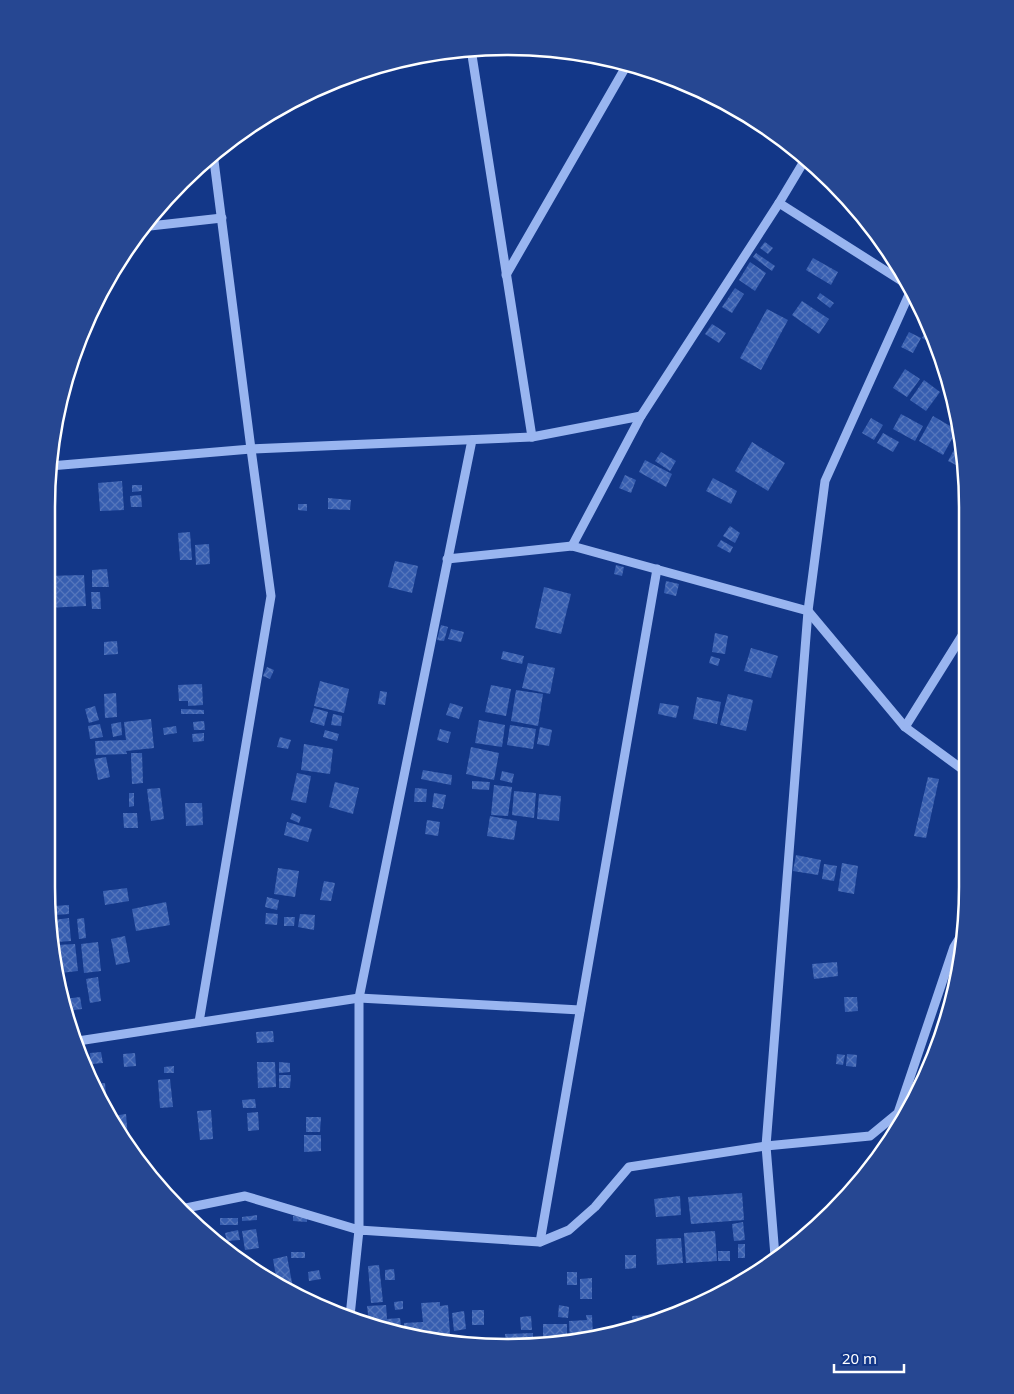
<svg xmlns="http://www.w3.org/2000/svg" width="1014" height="1394" font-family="'Noto Sans',sans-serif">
<defs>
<pattern id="building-cross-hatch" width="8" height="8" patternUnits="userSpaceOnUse" patternTransform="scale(1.25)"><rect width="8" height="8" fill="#375eb0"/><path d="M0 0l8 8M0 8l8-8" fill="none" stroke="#5576bc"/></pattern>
</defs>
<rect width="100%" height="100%" fill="#133788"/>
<g fill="url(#building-cross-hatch)">
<path d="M765,242L773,248L768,254L760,248Z"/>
<path d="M756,253L775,266L772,271L753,257Z"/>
<path d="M813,258L838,272L831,285L806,270Z"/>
<path d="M750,262L766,273L755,291L739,280Z"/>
<path d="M735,288L744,294L732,313L722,307Z"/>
<path d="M820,293L834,303L830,308L817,298Z"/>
<path d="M802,301L829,319L819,334L792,315Z"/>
<path d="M767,309L788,320L761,370L740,358Z"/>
<path d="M712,324L726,333L719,343L705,334Z"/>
<path d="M928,329L931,337L933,344L922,338Z"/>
<path d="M909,332L921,338L913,353L901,347Z"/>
<path d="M905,369L920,379L907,397L893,388Z"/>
<path d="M924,380L940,392L926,411L910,400Z"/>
<path d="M901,414L923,426L915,441L893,429Z"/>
<path d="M933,416L957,430L943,455L919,441Z"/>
<path d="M871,418L883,425L874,440L862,433Z"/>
<path d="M883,433L899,442L893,452L877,443Z"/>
<path d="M961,437L964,447V469L948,461Z"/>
<path d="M752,442L785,463L768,491L735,471Z"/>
<path d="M661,452L676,461L670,471L655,461Z"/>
<path d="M645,460L672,474L666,487L639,472Z"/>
<path d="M625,475L636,480L631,493L619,488Z"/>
<path d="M713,478L737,491L731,504L706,491Z"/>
<path d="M122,481L124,510L100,511L98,483Z"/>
<path d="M132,485H142V491L132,492Z"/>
<path d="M141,495L142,507H131L130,496Z"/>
<path d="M328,498L351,500L350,510L328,509Z"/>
<path d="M298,504H307V511L298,510Z"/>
<path d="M730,526L740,533L735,543L723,536Z"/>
<path d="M190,532L192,560H180L178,533Z"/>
<path d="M721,540L733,547L730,553L717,546Z"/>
<path d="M209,544L210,564L196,565L195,545Z"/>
<path d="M395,561L418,566L412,593L388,587Z"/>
<path d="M616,565L624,567L622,576L614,574Z"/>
<path d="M107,569L109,587H92V570Z"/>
<path d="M84,575L86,606L46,608V576Z"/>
<path d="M666,581L679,584L676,596L664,593Z"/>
<path d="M544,587L571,594L561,634L535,628Z"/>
<path d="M91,592H100L101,609H92Z"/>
<path d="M441,625L448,627L444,641L437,640Z"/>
<path d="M451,629L464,632L461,642L448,639Z"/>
<path d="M715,633L728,636L725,654L712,652Z"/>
<path d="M117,641L118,654L104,655V642Z"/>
<path d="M751,648L778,656L771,678L744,671Z"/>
<path d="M503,651L524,656L522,664L501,659Z"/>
<path d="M711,656L720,659L718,666L709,663Z"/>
<path d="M528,663L555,668L550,694L522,688Z"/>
<path d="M267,667L274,670L270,679L263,676Z"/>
<path d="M320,681L349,689L344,713L314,706Z"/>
<path d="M202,684L203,705L188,706V701H179L178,685Z"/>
<path d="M491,685L511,689L506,716L485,712Z"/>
<path d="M516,690L543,694L538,726L511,721Z"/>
<path d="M380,691L387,692L385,705L378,704Z"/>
<path d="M116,693L117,717L105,718L104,694Z"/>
<path d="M728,694L753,700L746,731L720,725Z"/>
<path d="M697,697L721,702L717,724L693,719Z"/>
<path d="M450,703L463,707L459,719L446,715Z"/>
<path d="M660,703L679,706L676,718L658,714Z"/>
<path d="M95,706L99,720L89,723L85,709Z"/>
<path d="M314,708L328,712L324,726L310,722Z"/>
<path d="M181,709L204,710V714H181Z"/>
<path d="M333,714L342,716L341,726L331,725Z"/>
<path d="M151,719L154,748L126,751L127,754L96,755L95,741L126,740L124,722Z"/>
<path d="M479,720L505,725L502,747L475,743Z"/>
<path d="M204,721L205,730H194L193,722Z"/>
<path d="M121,722L122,735L113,737L111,724Z"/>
<path d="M100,724L103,737L90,739L88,726Z"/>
<path d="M510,725L536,729L533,749L507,745Z"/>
<path d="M176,726L177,733L164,735L163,728Z"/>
<path d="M540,727L552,730L549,746L537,744Z"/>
<path d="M440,729L451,732L448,743L437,740Z"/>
<path d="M325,730L339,734L337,741L323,737Z"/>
<path d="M204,733V741L193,742L192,734Z"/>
<path d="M280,737L291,740L288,749L277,747Z"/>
<path d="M304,744L333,749L330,774L301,770Z"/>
<path d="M471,747L499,753L494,780L466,774Z"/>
<path d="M131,753H142L143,783L132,784Z"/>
<path d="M106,757L110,777L98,780L94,759Z"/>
<path d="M423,770L452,775L451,785L421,779Z"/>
<path d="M502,771L514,774L512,783L500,780Z"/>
<path d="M297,773L311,776L306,803L291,800Z"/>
<path d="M928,777L939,779L926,838L914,836Z"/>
<path d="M472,781L490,782L489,790L472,789Z"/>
<path d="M335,782L359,788L353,814L329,807Z"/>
<path d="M494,785L512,787L508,816L491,815Z"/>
<path d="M160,788L164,819L151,821L147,789Z"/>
<path d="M415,788L427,789L426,802H414Z"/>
<path d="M514,791L536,793L534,818L512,815Z"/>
<path d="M129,793H134V806L129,807Z"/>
<path d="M434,793L446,795L443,809L432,807Z"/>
<path d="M539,794L561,796L559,821L537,819Z"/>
<path d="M185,803H202L203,825L186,826Z"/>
<path d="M123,813H137L138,828H124Z"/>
<path d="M292,813L301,817L299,823L290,819Z"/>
<path d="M490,816L517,821L514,840L487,836Z"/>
<path d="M427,820L440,822L438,836L425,834Z"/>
<path d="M287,822L312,829L308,842L284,835Z"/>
<path d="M796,855L821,860L818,875L793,871Z"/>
<path d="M842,863L858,866L854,894L838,891Z"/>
<path d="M824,864L837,866L834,881L822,879Z"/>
<path d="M278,868L299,871L295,897L274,894Z"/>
<path d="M324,881L335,883L331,901L320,900Z"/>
<path d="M127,888L129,901L105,905L103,891Z"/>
<path d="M267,897L279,900L277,910L265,907Z"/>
<path d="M166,902L170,925L136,931L132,909Z"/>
<path d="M69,905V914L55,915L54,906Z"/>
<path d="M266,913L278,914L277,925L265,924Z"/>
<path d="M300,914L315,915L314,930L298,927Z"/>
<path d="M284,917H295L294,926H284Z"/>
<path d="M69,918L71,941L56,942L54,920Z"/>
<path d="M84,918L86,938L79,939L77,919Z"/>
<path d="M125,936L130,962L116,965L111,939Z"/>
<path d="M98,942L101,971L84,973L81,944Z"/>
<path d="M75,944L78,971L60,973L57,945Z"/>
<path d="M837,962L838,976L814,979L812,964Z"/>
<path d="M98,977L101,1001L90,1003L86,979Z"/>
<path d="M80,997L82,1009L67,1011L65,999Z"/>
<path d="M844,997H857L858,1011L845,1012Z"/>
<path d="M936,1030H943L938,1042H935Z"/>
<path d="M273,1031L274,1042L257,1043L256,1032Z"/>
<path d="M101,1052L103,1063L91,1064L90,1053Z"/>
<path d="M135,1053L136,1066L124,1067L123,1054Z"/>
<path d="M837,1054L845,1055L843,1065L836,1064Z"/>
<path d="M847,1054L857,1055L856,1067L846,1066Z"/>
<path d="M257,1062H275L276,1087L258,1088Z"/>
<path d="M279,1062L290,1063V1072L279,1073Z"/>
<path d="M174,1066V1073H164V1067Z"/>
<path d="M279,1075H291L290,1088H279Z"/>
<path d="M170,1079L173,1107L160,1108L158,1080Z"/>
<path d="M105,1083L106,1094H102L97,1084Z"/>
<path d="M255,1099L256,1108H243L242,1100Z"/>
<path d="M211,1110L213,1139L200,1140L197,1111Z"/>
<path d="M258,1112L259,1130L248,1131L247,1113Z"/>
<path d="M126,1114L128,1139H122L112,1116Z"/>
<path d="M306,1117H321L320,1132H306Z"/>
<path d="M304,1135H321V1151L304,1152Z"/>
<path d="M742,1193L744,1220L691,1224L688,1197Z"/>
<path d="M680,1196L681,1215L656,1217L654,1199Z"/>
<path d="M257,1215V1220L242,1221V1217Z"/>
<path d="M293,1216L307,1217V1222L293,1221Z"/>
<rect x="220" y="1218" width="18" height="7"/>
<path d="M743,1222L745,1240L734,1241L732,1224Z"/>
<path d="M256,1229L259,1248L245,1250L242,1231Z"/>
<path d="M238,1230L240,1240L227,1241L225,1233Z"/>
<path d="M715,1231L717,1261L686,1263L684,1233Z"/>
<path d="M681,1238L683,1263L657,1265L656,1239Z"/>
<rect x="738" y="1244" width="7" height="14"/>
<rect x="718" y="1251" width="12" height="10"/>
<rect x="291" y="1252" width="14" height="6"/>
<path d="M625,1255H636V1268L625,1269Z"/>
<path d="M287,1256L293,1288L286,1289L277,1282L273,1259Z"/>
<path d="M379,1265L383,1302L371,1303L368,1266Z"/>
<path d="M394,1269L395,1280H385V1270Z"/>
<path d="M319,1270L321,1279L309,1281L308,1272Z"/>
<rect x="567" y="1272" width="10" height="13"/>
<path d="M592,1278V1299H580V1279Z"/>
<path d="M403,1301V1309L395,1310L394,1302Z"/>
<path d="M440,1302V1306L448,1305L450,1334L411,1337L405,1335L404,1323L423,1322L421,1303Z"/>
<path d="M386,1305L387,1319L400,1318L402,1334L369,1322L367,1306Z"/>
<path d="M559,1305L569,1307L568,1318L558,1317Z"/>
<rect x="472" y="1310" width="12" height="15"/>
<path d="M464,1311L466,1329L454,1331L452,1313Z"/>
<path d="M586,1315H592L593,1337L570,1343L569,1321L587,1320Z"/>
<path d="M648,1315L649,1322L633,1326L632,1316Z"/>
<path d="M531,1316L532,1330H521L520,1317Z"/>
<path d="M543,1324H567V1344L543,1343Z"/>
<path d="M533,1333V1343L506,1342L505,1334Z"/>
</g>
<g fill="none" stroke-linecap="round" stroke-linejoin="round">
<g stroke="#99b5f0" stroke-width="9">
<path d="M471,49L532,437"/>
<path d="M779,203L908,285"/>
<path d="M150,226L222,218"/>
<path d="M506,275L628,63"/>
<path d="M50,466L251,449L532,437L641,416"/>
<path d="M572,546L641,416L779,203L806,158"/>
<path d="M447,559L572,546L808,611L905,727L966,772"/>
<path d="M905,727L965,631"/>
<path d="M199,1022L271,596L251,449L213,153"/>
<path d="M78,1041L359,998L580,1010"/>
<path d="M181,1209L245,1196L359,1230V998L472,440"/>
<path d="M540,1242L657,569"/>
<path d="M775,1256L766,1146L808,611L825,481L911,290"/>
<path d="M350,1316L359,1230L540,1242L569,1230L595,1207L629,1167L766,1146L870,1136L898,1113L954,947L965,929"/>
</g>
</g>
<path d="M0 0H1014V1394H0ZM507 55H507A452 452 0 0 1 959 507V887A452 452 0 0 1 507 1339H507A452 452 0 0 1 55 887V507A452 452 0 0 1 507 55Z" fill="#264792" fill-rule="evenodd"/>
<path fill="none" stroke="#fff" stroke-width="2.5" d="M507 55H507A452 452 0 0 1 959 507V887A452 452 0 0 1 507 1339H507A452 452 0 0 1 55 887V507A452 452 0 0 1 507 55Z"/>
<path d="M834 1364v8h70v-8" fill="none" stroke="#ffffff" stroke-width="2.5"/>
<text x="842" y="1364" font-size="15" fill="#ffffff" stroke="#133788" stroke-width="4" paint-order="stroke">20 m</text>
</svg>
